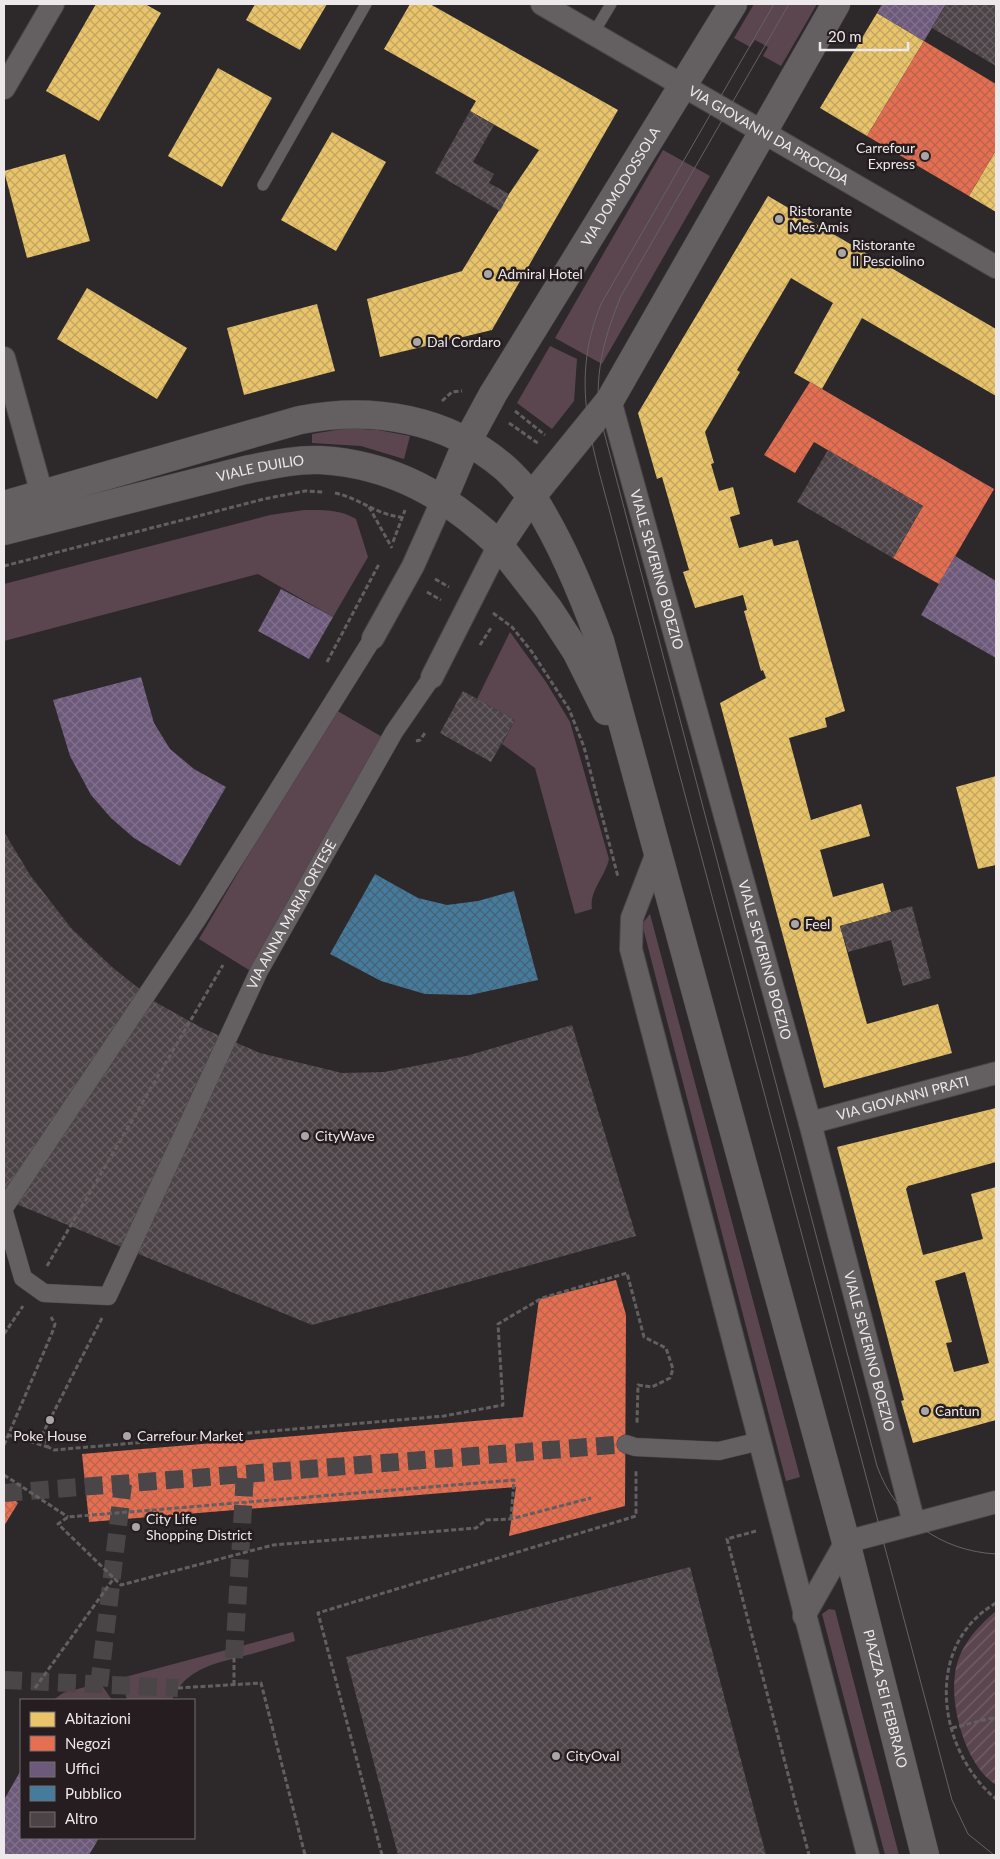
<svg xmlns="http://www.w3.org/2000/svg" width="1000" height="1859" font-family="Lato,sans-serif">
<defs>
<pattern id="garden-furrows" width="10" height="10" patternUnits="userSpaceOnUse" patternTransform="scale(1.25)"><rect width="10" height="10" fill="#5b464f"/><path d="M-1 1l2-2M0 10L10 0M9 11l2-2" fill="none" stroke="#736168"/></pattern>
<pattern id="homes-cross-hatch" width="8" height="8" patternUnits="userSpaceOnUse" patternTransform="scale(1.25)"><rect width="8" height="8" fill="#e9c46a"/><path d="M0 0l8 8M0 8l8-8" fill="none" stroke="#c0a461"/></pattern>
<pattern id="shops-cross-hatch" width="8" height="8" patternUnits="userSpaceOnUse" patternTransform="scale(1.25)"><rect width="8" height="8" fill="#e76f51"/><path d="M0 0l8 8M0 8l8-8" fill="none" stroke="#b7634e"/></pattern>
<pattern id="offices-cross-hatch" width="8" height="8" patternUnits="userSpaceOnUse" patternTransform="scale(1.25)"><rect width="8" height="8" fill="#6d597a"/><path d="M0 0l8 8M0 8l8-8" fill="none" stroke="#82718d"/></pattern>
<pattern id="public-cross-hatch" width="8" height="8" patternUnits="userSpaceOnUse" patternTransform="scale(1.25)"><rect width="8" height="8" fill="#457b9d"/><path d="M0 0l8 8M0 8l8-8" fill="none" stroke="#466376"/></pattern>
<pattern id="building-cross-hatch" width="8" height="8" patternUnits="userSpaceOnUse" patternTransform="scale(1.25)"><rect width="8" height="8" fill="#4c4347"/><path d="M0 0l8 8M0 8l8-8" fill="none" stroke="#665e62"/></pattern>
</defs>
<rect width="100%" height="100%" fill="#2d292b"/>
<g fill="#5b464f">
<path d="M754,4H817L781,66L763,56L768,47L755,40L750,47L734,38Z"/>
<path d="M663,150L710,176L602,364L555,338Z"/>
<path d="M550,346L577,359L574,401L552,429L517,403Z"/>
<path d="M348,428L378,430L410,436L404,459L361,446L312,443V434Z"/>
<path d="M304,510C323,510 339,509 356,519L368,557L333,617L258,574L4,641V584L270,515Z"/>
<path d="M510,632L546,682L570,722L609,859C605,877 589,891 592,909L575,914L535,768L502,744L515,720L477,699Z"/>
<path d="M334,709L384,738L249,970L199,939Z"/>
<path d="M650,914L800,1477L786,1481L642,924Z"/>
<path d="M829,1609L835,1610L899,1855H885L822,1614Z"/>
<path d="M293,1632L295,1641C279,1646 263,1651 247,1655C217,1663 185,1668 172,1700H127L123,1685L125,1677Z"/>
<path d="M96,1684H101L112,1700H53L63,1693Z"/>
</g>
<path fill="url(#garden-furrows)" d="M996,1611V1785C966,1766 950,1708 955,1674C958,1648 977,1627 996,1611Z"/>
<g fill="url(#homes-cross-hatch)" fill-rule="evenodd">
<path d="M96,4H145L161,13L99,121L46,91Z"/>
<path d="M255,4H327L300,50L246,20Z"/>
<path d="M410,4H430L618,110L492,330L380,357L367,299L462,271L509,194L539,150L470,111L476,101L384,49Z"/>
<path d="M877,13L924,41L867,136L820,108Z"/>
<path d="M218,68L272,98L222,187L168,156Z"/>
<path d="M332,132L386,162L336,251L281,220Z"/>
<path d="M996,150V212L969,196Z"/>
<path d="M65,154L90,241L27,258L4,171Z"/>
<path d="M768,196L996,329V396L862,318L822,389L794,373L833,303L791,278L737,370L740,372L705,432L714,463L711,464L719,491L733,487L740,514L730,517L739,548L772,539L774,546L798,540L845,711L825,718L827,727L789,738L811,820L861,804L870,836L820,850L833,897L883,883L891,912L840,926L867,1024L938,1004L952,1053L824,1088L720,703L766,678L763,670L761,671L744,611L747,610L743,595L695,608L683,572L689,570L662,477L657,479L638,413Z"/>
<path d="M87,288L187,348L157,399L57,339Z"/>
<path d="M317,304L335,371L244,395L227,328Z"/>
<path d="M996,776V865L978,869L956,787Z"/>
<path d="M996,1108V1162L908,1186L906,1189L923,1255L983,1239L971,1194L996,1187V1420L913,1443L901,1401L904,1400L837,1147ZM965,1272L989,1363L954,1372L946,1343L952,1342L935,1281Z"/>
</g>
<g fill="url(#shops-cross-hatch)">
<path d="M924,41L996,84V150L969,196L867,136Z"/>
<path d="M810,382L994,489L939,584L893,558L923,506L814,442L795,473L764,455Z"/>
<path d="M616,1280L626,1315L625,1506L509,1536L516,1487L89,1522L82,1454L523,1417L539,1299Z"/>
<path d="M4,1490L18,1503L4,1526Z"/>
</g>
<g fill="url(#offices-cross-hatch)">
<path d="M882,4H946L924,41L877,13Z"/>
<path d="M955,556L996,581V658L921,615Z"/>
<path d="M281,589L333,617L309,659L258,631Z"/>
<path d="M141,677L154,723L170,749L194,769L226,787L180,866L134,838L111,818L91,795L70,756L53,700Z"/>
<path d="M21,1770V1838H99L89,1855H4V1800Z"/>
</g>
<path fill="url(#public-cross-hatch)" d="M375,874L418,898L447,905L478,901L514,891L538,980L470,995L425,994L381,981L330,954Z"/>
<g fill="url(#building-cross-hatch)">
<path d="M946,4H996V66L932,28Z"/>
<path d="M470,111L494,125L473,162L494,174L489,183L509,194L500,211L435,173Z"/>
<path d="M828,450L923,506L893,558L797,502Z"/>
<path d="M463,691L515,720L491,762L440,733Z"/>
<path d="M4,832L30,875L71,928L112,967L157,1003L202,1028L260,1053L342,1073L384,1072L466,1056L572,1025L636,1236L312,1325L4,1199Z"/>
<path d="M912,906L931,978L903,986L891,940L848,952L840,926Z"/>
<path d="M690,1567L766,1855H398L346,1657Z"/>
</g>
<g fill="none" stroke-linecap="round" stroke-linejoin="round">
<g stroke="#4a4648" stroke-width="18" stroke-dasharray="18 9" stroke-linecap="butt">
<path d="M4,1493L626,1444"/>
<path d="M234,1658L245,1474"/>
<path d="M4,1680L178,1688"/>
<path d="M99,1686L123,1484"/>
</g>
<defs>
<g id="service">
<path d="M593,34L611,4"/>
<path d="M263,185L366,4"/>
</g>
<g id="pedestrian">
<path d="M4,1208L198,918L373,638"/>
<path id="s1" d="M4,1212L23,1278L44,1293L108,1296L259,971L394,732L432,677"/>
<path d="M626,1444L635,1447L719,1451L760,1441"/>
</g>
<g id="minor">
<path id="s2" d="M542,4L996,267"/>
<path d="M4,88L53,4"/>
<path d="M4,358L42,494"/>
<path id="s3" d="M610,400L810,1123L914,1523"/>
<path d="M373,638L413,566L443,499"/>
<path d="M432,677L499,545"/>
<path d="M657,853L632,918L631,949L868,1855"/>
<path id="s4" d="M810,1123L996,1073"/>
<path d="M804,1616L846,1542L996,1502"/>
</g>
<g id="tertiary">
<path id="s5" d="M443,499L467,442L493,394L733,4"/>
<path d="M4,505L300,420C373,406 447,418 505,468C515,477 523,487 532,496"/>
<path id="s6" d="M4,531L245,470C270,465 295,459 320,460C392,464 448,496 499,545L532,496L610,400L836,4"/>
</g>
<g id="secondary">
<path id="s7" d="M532,496C561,542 581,590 600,641L846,1542L925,1855"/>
<path d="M499,545L548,608L576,651L606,711"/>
</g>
</defs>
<use href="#service" stroke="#484547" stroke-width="12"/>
<use href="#pedestrian" stroke="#484547" stroke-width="19"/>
<use href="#minor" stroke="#484547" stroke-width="24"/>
<use href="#tertiary" stroke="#484547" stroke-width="29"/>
<use href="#secondary" stroke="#484547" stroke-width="29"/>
<g stroke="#635f61" stroke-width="3" stroke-dasharray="5 2.5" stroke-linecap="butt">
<path d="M442,401L452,392L462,391"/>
<path d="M515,411L545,435"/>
<path d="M509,423L539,444"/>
<path d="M335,493C359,498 377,515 401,517"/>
<path d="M369,507L392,548"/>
<path d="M393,542L405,510"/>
<path d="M4,566L264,499L305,491L324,492"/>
<path d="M435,579L449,587"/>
<path d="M427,592L441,600"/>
<path d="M493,613L512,627L532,652L569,709L584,747L618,877"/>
<path d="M480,645L491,628"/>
<path d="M327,662L379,564"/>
<path d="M416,741L420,740L425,733"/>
<path d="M47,1266L223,965"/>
<path d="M102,1318L43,1433L48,1447L54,1450L444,1416L503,1405L498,1324L542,1298L627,1273L644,1337L666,1348L673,1369L670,1378L652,1387L638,1385L637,1423"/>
<path d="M4,1334L23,1306"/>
<path d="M8,1435L48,1447"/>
<path d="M4,1445L52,1333L55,1324L51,1317"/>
<path d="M4,1475L68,1517"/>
<path d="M511,1519L514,1480L68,1517L58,1524L121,1585L273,1545L476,1528L486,1520L511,1519L591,1498"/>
<path d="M756,1531L727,1539L809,1855"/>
<path d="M996,1603C922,1646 938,1751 996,1799"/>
<path d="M234,1685V1658"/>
<path d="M35,1688L114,1578"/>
<path d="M178,1688L261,1683L305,1855"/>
<path d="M952,1728L996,1717"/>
<path d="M382,1855L318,1613L636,1516V1469"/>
</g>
<use href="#service" stroke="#646062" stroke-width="11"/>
<use href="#pedestrian" stroke="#646062" stroke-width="18"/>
<use href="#minor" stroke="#646062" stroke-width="22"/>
<use href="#tertiary" stroke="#646062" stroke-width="28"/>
<use href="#secondary" stroke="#646062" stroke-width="28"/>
<g stroke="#646263" stroke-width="1">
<path d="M774,4L601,304C569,382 592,444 612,520L952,1800L968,1834L994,1855"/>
<path d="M789,4L621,296C605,335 595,370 599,413L877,1466C896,1519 941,1551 996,1554"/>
</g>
</g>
<g fill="#aaa5a7" stroke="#251d20" stroke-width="2">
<circle cx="925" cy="156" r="5"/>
<circle cx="779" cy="219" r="5"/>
<circle cx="842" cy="253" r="5"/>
<circle cx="488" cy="274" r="5"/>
<circle cx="417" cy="342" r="5"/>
<circle cx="795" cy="924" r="5"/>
<circle cx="305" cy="1136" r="5"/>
<circle cx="925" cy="1411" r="5"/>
<circle cx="50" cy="1420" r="5"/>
<circle cx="127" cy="1436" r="5"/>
<circle cx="136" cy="1527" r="5"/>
<circle cx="556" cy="1756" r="5"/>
</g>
<g text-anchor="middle" stroke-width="5" stroke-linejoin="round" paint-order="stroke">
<g font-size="14" fill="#ede8ea" stroke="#251d20">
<text dy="5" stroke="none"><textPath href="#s2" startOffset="262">VIA GIOVANNI DA PROCIDA</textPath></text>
<text dy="5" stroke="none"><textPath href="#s5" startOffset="360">VIA DOMODOSSOLA</textPath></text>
<text dy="5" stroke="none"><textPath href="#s6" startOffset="264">VIALE DUILIO</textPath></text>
<text dy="5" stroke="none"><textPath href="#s3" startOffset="176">VIALE SEVERINO BOEZIO</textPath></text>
<text dy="5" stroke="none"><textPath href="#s1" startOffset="582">VIA ANNA MARIA ORTESE</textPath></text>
<text dy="5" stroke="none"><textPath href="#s3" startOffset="581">VIALE SEVERINO BOEZIO</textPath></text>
<text dy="5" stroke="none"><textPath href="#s4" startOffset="96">VIA GIOVANNI PRATI</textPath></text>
<text dy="5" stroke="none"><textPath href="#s3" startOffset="986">VIALE SEVERINO BOEZIO</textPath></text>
<text dy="5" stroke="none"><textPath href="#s7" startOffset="1256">PIAZZA SEI FEBBRAIO</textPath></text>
</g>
<g font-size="14" fill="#ede8ea" stroke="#251d20" text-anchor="start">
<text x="915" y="153" text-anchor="end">Carrefour<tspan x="915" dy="16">Express</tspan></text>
<text x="789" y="216">Ristorante<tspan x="789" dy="16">Mes Amis</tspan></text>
<text x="852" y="250">Ristorante<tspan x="852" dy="16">Il Pesciolino</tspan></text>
<text x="498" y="279">Admiral Hotel</text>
<text x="427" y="347">Dal Cordaro</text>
<text x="805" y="929">Feel</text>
<text x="315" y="1141">CityWave</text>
<text x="935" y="1416">Cantun</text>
<text x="50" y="1441" text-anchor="middle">Poke House</text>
<text x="137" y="1441">Carrefour Market</text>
<text x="146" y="1524">City Life<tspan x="146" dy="16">Shopping District</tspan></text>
<text x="566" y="1761">CityOval</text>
</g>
</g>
<rect width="1000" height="1859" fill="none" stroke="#ede8ea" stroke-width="10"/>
<rect x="20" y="1699" width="175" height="140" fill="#251d20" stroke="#756e71"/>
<rect x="30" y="1712" width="25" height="15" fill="#e9c46a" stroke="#756e71"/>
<text x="65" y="1724" font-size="15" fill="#ede8ea">Abitazioni</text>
<rect x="30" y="1736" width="25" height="15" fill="#e76f51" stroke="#756e71"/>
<text x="65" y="1749" font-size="15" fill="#ede8ea">Negozi</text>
<rect x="30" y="1762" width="25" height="15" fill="#6d597a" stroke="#756e71"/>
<text x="65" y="1774" font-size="15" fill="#ede8ea">Uffici</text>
<rect x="30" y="1786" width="25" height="15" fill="#457b9d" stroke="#756e71"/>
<text x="65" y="1799" font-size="15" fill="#ede8ea">Pubblico</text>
<rect x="30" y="1812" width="25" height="15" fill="#4c4347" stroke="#756e71"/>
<text x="65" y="1824" font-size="15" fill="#ede8ea">Altro</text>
<path d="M820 42v8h88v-8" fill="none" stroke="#ede8ea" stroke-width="2.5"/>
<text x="828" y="42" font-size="15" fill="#ede8ea" stroke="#251d20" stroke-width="4" paint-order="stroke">20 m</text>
</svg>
